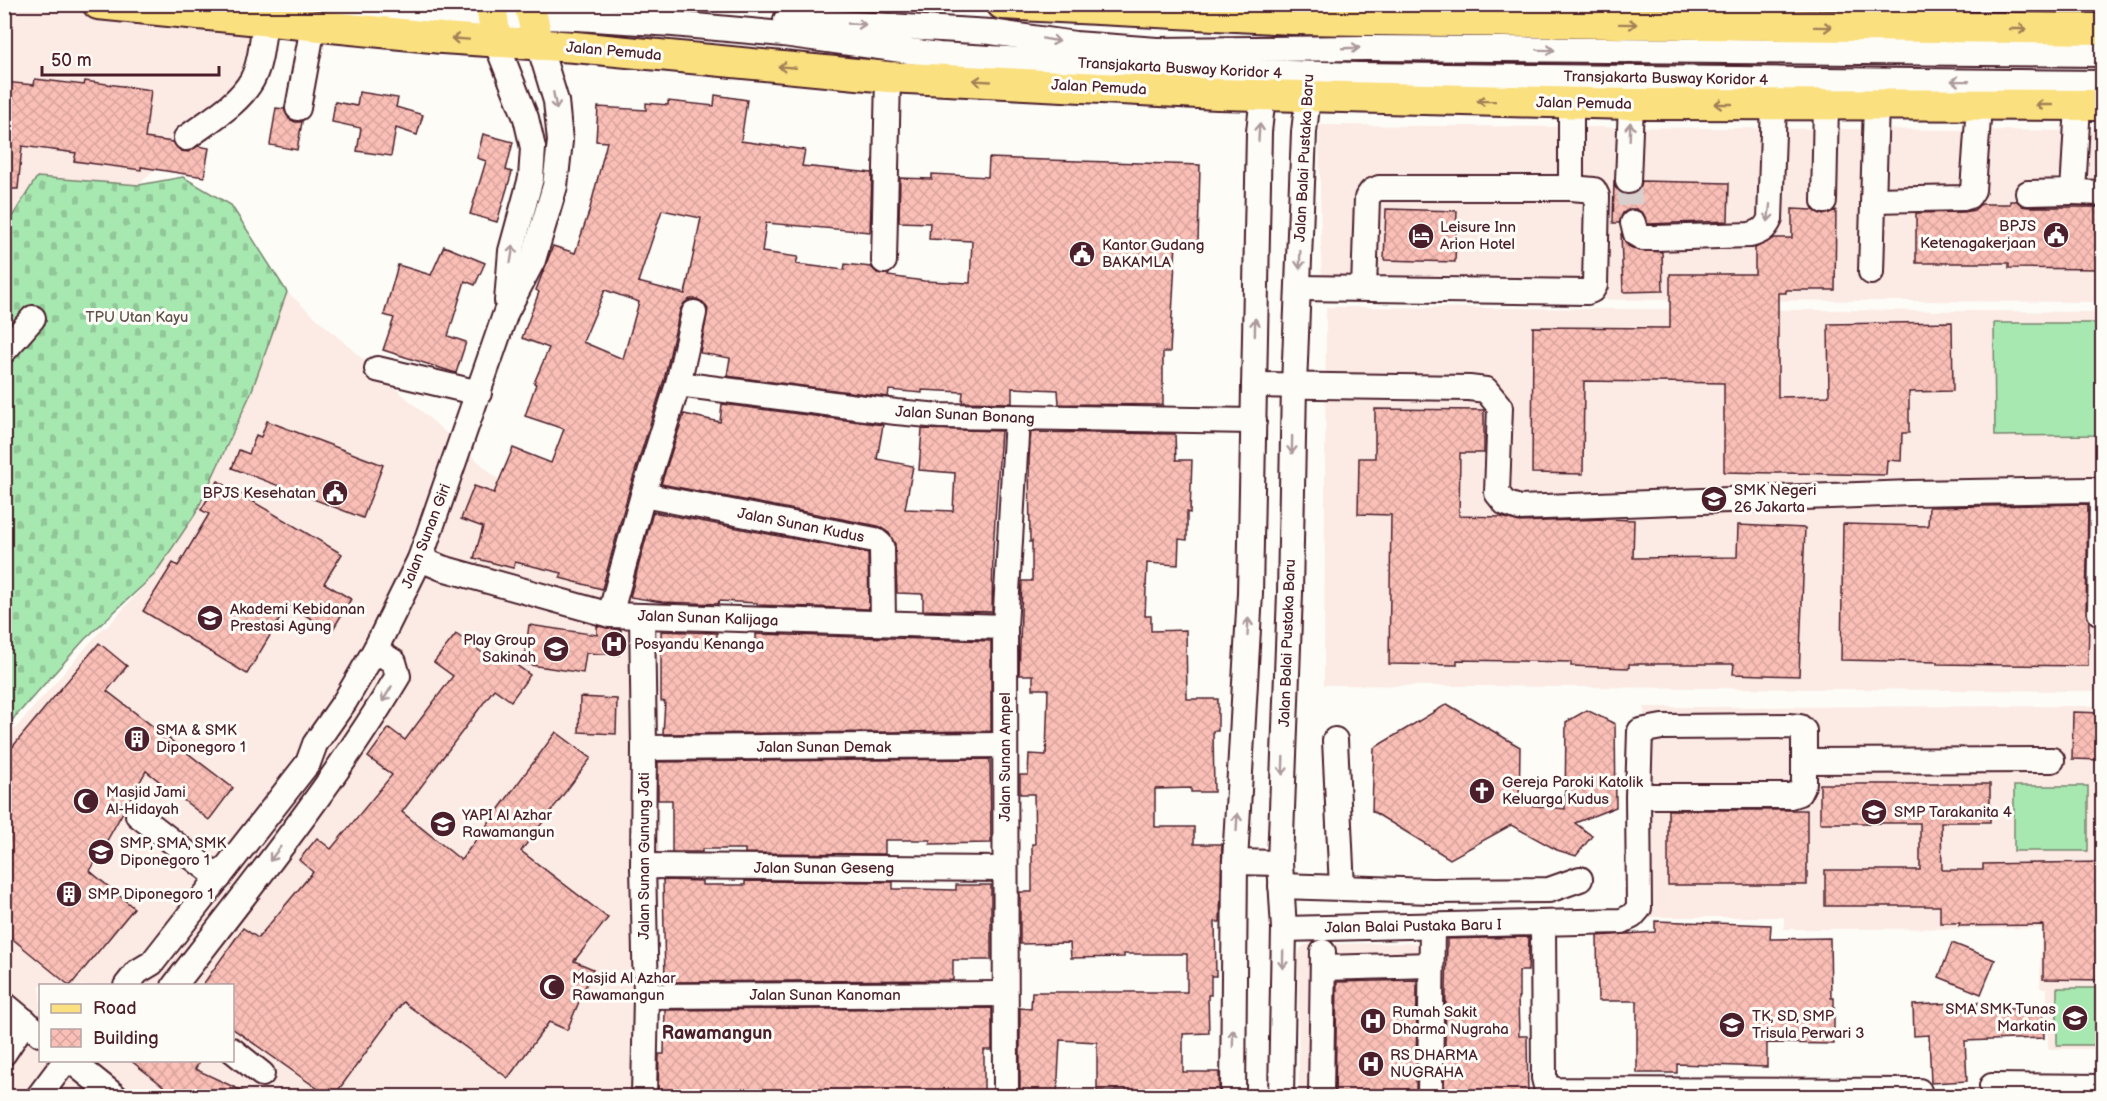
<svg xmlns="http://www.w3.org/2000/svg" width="2107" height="1101" font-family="'Balsamiq Sans',sans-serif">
<defs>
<pattern id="cemetery-stones" width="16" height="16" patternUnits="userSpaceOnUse" patternTransform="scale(1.5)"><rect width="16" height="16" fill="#a7e8b1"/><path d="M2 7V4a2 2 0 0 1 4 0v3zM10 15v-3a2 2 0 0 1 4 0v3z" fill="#91c798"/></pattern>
<pattern id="building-cross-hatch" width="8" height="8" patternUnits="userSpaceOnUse" patternTransform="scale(1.5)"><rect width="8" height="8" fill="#fabfb6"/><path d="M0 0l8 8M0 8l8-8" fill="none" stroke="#d8a49d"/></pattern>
</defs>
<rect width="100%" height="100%" fill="#fdfcf7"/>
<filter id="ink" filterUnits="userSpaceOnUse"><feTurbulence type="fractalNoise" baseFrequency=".0167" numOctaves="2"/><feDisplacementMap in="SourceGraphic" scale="12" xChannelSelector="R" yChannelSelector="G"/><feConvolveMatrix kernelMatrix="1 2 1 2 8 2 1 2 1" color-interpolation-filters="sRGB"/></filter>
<g filter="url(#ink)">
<g fill="#fceae4" fill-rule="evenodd">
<path d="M5,5H92L265,21L258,61L139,185L37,177L7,225L5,224Z"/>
<path d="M1319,125L2102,131V302L1322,298Z"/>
<path d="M287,292L659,622V1096H5V740L104,627L106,628L154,575L196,513L251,393ZM40,986H232V1060H40Z"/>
<path d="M1326,307L2102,312V691L1324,685Z"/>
<path d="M2102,706V928L1784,929V917H1645L1644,707Z"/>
<path d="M2041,938L2102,939V1049H2048L2047,988H2040Z"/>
<path d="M1446,943L1448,1085L1451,1096H1299L1298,956L1300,949L1305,945L1313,944Z"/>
</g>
<g fill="#a7e8b1" stroke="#78846e" stroke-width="1.5">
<path d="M1994,323H2102V435L1995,436Z"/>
<rect x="2014" y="786" width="74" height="65"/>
<rect x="2057" y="988" width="45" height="57"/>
</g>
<path fill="url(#cemetery-stones)" stroke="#78846e" stroke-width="1.5" d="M37,177L139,185L183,177L231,205L287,292L251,393L196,513L154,575L85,639L5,728V224L7,225Z"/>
<g fill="url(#building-cross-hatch)" stroke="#4a1f2b" stroke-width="1.5" fill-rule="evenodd">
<path d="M35,79L84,85L85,81L151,90L145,138L173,142L181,151L188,152L198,146L209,148L204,177L141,167V170L74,161L76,153L22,146L18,189H4V82L34,85Z"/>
<path d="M359,92L398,98L396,107L423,115L417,135L396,128L391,156L357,151L361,128L332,122L335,102L357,106Z"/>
<path d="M715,95L747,100L741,141L805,150L802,166L872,173L870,232L766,223L762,252L798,257L796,264L844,270L845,264L871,267L877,273L889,274L888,276L924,281L970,283L972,241L929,239L930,223L899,222L900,178L932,179V174L988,177L989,158L1200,165L1198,243H1176L1170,352H1163V405L1059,404L1058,390L1012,388V403L962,402L963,392L922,390V393L889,390L888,397L727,376L730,358L700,353L708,309L703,302L697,299H690L684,303L680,310L664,380L629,491L602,589L560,578L562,573L515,562L513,568L474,558L483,527L461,519L474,486L494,493L513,448L551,463L564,429L525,416L536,384L534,383L549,348L522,338L539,292L536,290L553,246L575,253L589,212L607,142L596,141L598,107L646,110V103L668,105V101L714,106ZM662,210L701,218L685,294L638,282ZM605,290L639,302L623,359L583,342Z"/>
<path d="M276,108L284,109L289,119L295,122H302L297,150L270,145Z"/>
<path d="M483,134L513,142L506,170L512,172L497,222L470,214L486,161L477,158Z"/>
<path d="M1614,180L1615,187L1620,193L1628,195L1635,193L1640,189L1642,181L1729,183L1728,221L1648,224L1643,213L1636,209H1630L1623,213L1619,223H1613Z"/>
<path d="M2010,201H2017L2022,206L2028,207H2103V269L2009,268V263H1916V213L1964,212L1974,210L1981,204H2010Z"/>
<path d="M1386,209L1457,211L1455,262L1384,260Z"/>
<path d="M1792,209L1813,210L1823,215L1836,210L1835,290H1786V293H1778V397L1829,396L1828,324L1952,322L1953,391L1909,392V433H1902L1901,461L1887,460L1886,475L1724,472V383L1584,381L1583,474L1532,473L1533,327L1670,328V274H1755V248L1774,238H1792Z"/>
<path d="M1621,233L1628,246L1636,250L1662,252L1663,291L1623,292Z"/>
<path d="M444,246L485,263L475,285L465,281L448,336L466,342L456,373L383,350L394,318L384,315L398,265L431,275Z"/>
<path d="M722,404L883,425L877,459L913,466L905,509L953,511L955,473L919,470L922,429L1001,431L993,549L992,612L923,610V594L897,593L895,544L889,533L878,526L661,484L684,414L720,422Z"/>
<path d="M1375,409L1484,410V453H1460L1459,516L1501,517L1520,522L1604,519L1634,520L1633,558L1737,557L1738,525L1805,528L1799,676L1733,674L1734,664H1629V668L1571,666V662L1457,660V665L1389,664L1391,515L1358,514L1359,458H1375Z"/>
<path d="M267,421L383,465L363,518L232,468L239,450L249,454L256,435L261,437Z"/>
<path d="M1031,432L1175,434L1176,460H1192L1190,513L1187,512V540L1179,539L1178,565L1147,563L1145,616H1151V631L1186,630L1187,699H1218V731H1213L1214,792H1191V788L1155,789V827H1194V844H1222L1220,922H1215L1216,976H1211V995H1208L1209,1033L1183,1034V1072H1219V1096H1169V1091H1097V1042L1060,1040L1057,1096H1020V1008L1031,1009L1032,992H1187V954H1124V957L1071,958L1070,943L1020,944V892H1032V844H1035L1034,794H1020V775H1028L1029,754L1046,755L1048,689H1033V675H1019L1022,581H1032V541L1030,542L1029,459Z"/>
<path d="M218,481L342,554L324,583L351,599L332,631L288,605L247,674L143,611L173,563L178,566L209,514L201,510Z"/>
<path d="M2088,504L2086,613L2089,621L2088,666L1937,664V662L1841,660L1843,524L1928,526L1929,507Z"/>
<path d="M653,512L868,553L869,609L757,605V603L719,601L718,604L662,602L630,597Z"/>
<path d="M529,625L597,635V626L621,630L619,655L586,653L583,673L524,664Z"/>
<path d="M661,631L717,633V643L756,646V634L991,641V731L663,734L665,702L661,701Z"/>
<path d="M456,634L491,659L497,651L530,675L511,701L494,689L402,812L461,860L556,732L591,758L521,851L608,918L574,961L593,969L567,1030L549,1022L508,1078L403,1002L334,1096H328L232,1028V986H202L243,928L258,938L313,872L299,860L317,838L331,849L392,775L368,757L389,728L405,740L453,676L434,662Z"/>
<path d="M99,643L127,666L107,691L233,788L209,820L146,771L90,871L134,908L70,986L4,932V757Z"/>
<path d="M580,697L617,699L616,734L579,732Z"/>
<path d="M1447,704L1520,747L1519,804L1565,809L1566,722L1587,710L1615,724L1616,807L1575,823L1592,836L1576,856L1557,850L1511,825L1450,859L1372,811L1374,748Z"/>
<path d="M2073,712L2103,713V760L2072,759Z"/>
<path d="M990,759L991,843L930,844V840H885V854L745,853V849H702V852H672V800H658V762Z"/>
<path d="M1820,784H1990V822H1941L1942,870H1983V864L2103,862V980L2043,979V925L1959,926L1960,923H1940V906H1825V870H1920V823H1820Z"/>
<rect x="1668" y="810" width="139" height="75"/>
<path d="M663,880L702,881V885H745V881L893,882V889H914L956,890V885H991V960H953V980L665,982Z"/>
<path d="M1655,921L1771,925L1770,939L1830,938L1831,998H1834V1044L1767,1043V1067L1677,1064V1073H1637V1001H1598L1597,936L1655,932Z"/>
<path d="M1529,937L1528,971H1519V997H1518L1519,1036H1527L1528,1096H1444L1447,939Z"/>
<path d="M1952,943L1995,960L1981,994L1939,977Z"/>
<path d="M1417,980L1416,1096H1335L1337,982Z"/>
<path d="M1978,1002L1975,1010L2043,1008L2044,1038L1965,1041L1967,1081L1931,1083L1929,1035L1914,1036L1913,1005Z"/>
<path d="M992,1008V1050H984V1096H658L659,1054H664L665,1010Z"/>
<path d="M130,1060H201L195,1069L253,1096H176Z"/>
</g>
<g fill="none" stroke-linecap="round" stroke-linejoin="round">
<path stroke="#d9d0ce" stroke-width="24" stroke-dasharray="24 12" stroke-linecap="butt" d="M1628,181L1633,223"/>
<defs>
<g id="minor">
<path d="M333,4L423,14L577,18L673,24L783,34L939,55L1219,71L1358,75L2102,83"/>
<path d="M786,20L991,32L1075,44L1157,50L1368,48L2102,54"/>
<path d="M1742,26L1743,4"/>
<path d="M496,42L526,118L533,148L531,178L511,251L507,301"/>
<path d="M298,108L313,26"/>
<path d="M186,138C208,121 238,105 252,80C261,63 262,40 265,21"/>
<path d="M1628,181L1631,104"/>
<path d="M1571,188V103"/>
<path d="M2073,192L2102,193"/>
<path d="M2028,193L2073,192L2078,105"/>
<path d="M1874,200L1963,198L1969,196L1973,190L1979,105"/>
<path d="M1824,201L1826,104"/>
<path d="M1633,223L1636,234L1643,238H1655L1750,235C1760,232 1765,230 1770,219L1774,104"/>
<path d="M884,261L888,77"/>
<path d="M1871,272L1876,103"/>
<path d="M1299,288L1587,292L1592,290L1595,285L1597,196L1594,190L1571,188H1379L1372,191L1367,198L1364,289"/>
<path d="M4,351L33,318"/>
<path d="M377,369L479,393"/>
<path d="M678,384L896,412L940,416L1254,421"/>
<path d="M1254,385L1469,388L1486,390L1500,407L1497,493L1505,503L1519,508L1911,493L2092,490L2099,494L2102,502L2100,613"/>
<path d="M643,495L875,540L880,544L882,549L883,622"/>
<path d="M420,559L442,568L610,615L1005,627"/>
<path d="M610,615L643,495L678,384L694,313"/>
<path d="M642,616L644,748L643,866L646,996L644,1096"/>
<path d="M1335,740L1342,888"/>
<path d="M644,748L1005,745"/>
<path d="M1805,761L2052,760"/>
<path d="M138,815L219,878"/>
<path d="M1235,862L1280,863"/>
<path d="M643,866L1005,869"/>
<path d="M1281,886L1431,891L1549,890L1580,879"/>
<path d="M1543,924L1544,1078L1546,1086L1556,1090L1919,1091"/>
<path d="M1284,929L1622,921L1632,916L1639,908L1638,796L1640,731L1662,727L1788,726L1800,727L1804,731V783L1799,793L1790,796H1638"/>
<path d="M1323,968L1431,965"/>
<path d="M126,986L137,972L152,963L308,763L315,744L345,701L375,650L420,559L506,312L533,260L555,186L560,141L556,101L539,45"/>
<path d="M174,986C252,885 333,785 398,676L394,662L375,650"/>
<path d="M646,996L1005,994"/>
<path d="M4,1004L40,1034"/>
<path d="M232,1050L262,1074"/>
<path d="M4,1053L25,1021"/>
<path d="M70,1060L115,1096"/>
<path d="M1992,1086L2102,1087"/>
<path d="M39,1096L66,1060"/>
<path d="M1006,1096L1005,627L1017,419"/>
<path d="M1233,1096L1235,862L1250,593L1259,132L1265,77"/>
<path d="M1281,1096L1284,929L1280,863L1290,593L1294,386L1304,132L1310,80"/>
<path d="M1321,1096L1323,952"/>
<path d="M1430,1096L1432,926"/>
</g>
<g id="major">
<path d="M98,4L442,38L575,47L888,77L1218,94L1631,104L2102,105"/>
<path d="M491,4L496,42"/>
<path d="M529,4L539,45"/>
<path d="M1002,4L1292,19L2102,29"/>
</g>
</defs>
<use href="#minor" stroke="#4a1f2b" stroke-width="28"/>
<use href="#major" stroke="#4a1f2b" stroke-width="34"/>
<use href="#minor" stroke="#fdfcf7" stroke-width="24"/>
<use href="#major" stroke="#fbe080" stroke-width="30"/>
</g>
<defs><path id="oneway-shaft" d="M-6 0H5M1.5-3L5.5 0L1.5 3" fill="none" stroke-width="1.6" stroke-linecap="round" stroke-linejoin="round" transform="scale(1.5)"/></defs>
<g stroke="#ac999b">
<use href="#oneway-shaft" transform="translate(857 24) rotate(3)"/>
<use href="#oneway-shaft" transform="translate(1051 40) rotate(10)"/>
<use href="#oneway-shaft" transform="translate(1351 48) rotate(-2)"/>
<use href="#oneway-shaft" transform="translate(1546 50) rotate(1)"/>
<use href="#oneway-shaft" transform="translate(1960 81) rotate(-179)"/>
<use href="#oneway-shaft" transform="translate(555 101) rotate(79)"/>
<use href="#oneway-shaft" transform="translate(1630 131) rotate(-88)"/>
<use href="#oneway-shaft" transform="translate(1259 132) rotate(-87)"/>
<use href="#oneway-shaft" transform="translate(1769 213) rotate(97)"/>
<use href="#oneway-shaft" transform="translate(512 254) rotate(-81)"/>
<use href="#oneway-shaft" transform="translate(1300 260) rotate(92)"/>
<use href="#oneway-shaft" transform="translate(1255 327) rotate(-89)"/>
<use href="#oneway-shaft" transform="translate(1292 445) rotate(91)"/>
<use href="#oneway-shaft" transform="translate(1248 627) rotate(-87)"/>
<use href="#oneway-shaft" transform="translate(387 694) rotate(121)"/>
<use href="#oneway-shaft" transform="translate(1283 766) rotate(92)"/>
<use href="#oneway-shaft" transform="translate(1237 822) rotate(-87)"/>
<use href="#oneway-shaft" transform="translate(275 854) rotate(127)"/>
<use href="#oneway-shaft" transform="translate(1283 960) rotate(91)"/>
<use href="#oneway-shaft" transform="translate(1233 1038) rotate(-89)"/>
</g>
<g stroke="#a28056">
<use href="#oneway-shaft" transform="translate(1628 24) rotate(1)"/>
<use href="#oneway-shaft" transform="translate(1823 27) rotate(1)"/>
<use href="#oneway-shaft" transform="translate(2018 29)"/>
<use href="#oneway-shaft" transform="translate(460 39) rotate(-176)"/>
<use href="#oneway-shaft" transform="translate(787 67) rotate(-175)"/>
<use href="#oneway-shaft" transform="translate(982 81) rotate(-177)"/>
<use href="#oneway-shaft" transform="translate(1486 101) rotate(-179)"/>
<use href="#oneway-shaft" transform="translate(1723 104) rotate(180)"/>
<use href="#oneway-shaft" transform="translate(2044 105) rotate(180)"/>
</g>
</g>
<defs>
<symbol id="civic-disc" viewBox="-11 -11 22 22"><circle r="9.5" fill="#4a1f2b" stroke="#fdfcf7"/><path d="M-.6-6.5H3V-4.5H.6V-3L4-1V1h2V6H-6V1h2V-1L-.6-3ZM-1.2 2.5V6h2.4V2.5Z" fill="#fff"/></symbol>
<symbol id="hotel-disc" viewBox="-11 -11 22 22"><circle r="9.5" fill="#4a1f2b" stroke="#fdfcf7"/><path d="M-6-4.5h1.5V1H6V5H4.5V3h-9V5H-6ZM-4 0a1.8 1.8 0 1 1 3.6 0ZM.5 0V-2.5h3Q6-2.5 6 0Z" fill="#fff"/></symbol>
<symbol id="school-disc" viewBox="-11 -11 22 22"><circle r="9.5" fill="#4a1f2b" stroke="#fdfcf7"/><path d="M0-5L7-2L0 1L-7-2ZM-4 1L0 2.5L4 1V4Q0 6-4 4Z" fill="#fff"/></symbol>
<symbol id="university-disc" viewBox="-11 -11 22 22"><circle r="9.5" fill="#4a1f2b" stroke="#fdfcf7"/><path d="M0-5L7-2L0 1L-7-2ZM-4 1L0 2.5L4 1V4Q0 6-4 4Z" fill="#fff"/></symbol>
<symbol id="hospital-disc" viewBox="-11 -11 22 22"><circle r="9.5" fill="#4a1f2b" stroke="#fdfcf7"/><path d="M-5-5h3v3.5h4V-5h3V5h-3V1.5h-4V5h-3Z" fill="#fff"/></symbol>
<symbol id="building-disc" viewBox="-11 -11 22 22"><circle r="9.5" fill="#4a1f2b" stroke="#fdfcf7"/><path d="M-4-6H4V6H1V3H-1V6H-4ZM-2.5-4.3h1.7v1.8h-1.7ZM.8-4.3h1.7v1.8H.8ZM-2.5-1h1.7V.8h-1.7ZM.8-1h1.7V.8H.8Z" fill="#fff"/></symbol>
<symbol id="church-disc" viewBox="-11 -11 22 22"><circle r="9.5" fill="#4a1f2b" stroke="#fdfcf7"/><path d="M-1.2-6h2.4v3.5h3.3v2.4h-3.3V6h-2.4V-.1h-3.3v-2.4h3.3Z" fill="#fff"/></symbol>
<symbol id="mosque-disc" viewBox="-11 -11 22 22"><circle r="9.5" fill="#4a1f2b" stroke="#fdfcf7"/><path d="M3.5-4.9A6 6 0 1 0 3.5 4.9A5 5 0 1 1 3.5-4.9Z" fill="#fff"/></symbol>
</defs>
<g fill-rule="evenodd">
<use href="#civic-disc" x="2041" y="220" width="30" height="30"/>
<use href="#hotel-disc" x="1406" y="221" width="30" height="30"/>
<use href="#civic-disc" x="1067" y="239" width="30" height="30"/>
<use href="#civic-disc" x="320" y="478" width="30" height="30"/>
<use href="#school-disc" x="1699" y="484" width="30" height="30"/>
<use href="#university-disc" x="195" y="603" width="30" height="30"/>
<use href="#hospital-disc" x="599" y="629" width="30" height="30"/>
<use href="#school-disc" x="541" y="634" width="30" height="30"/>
<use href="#building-disc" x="122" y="724" width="30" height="30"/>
<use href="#church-disc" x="1467" y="776" width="30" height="30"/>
<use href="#mosque-disc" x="71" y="786" width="30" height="30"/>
<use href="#school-disc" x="1859" y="797" width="30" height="30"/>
<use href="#school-disc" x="428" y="809" width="30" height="30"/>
<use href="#school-disc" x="86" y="837" width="30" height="30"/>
<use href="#building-disc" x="54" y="879" width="30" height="30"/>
<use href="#mosque-disc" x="537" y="972" width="30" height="30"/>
<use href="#school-disc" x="2060" y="1003" width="30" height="30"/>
<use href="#hospital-disc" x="1358" y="1006" width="30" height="30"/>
<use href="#school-disc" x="1717" y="1010" width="30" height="30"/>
<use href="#hospital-disc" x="1356" y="1049" width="30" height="30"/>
</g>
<g text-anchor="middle" stroke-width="6" stroke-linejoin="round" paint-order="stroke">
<g font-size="15" fill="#4a1f2b" stroke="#fdfcf7">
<text transform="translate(614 51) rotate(5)" y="5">Jalan Pemuda</text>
<text transform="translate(1180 68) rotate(3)" y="5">Transjakarta Busway Koridor 4</text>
<text transform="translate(1666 78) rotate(1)" y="5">Transjakarta Busway Koridor 4</text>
<text transform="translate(1099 87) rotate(3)" y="5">Jalan Pemuda</text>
<text transform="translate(1584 103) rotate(1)" y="5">Jalan Pemuda</text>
<text transform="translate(1304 158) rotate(-87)" y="5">Jalan Balai Pustaka Baru</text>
<text transform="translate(965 415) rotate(3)" y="5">Jalan Sunan Bonang</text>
<text transform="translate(801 525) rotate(11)" y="5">Jalan Sunan Kudus</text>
<text transform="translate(426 536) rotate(-69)" y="5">Jalan Sunan Giri</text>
<text transform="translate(708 618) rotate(2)" y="5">Jalan Sunan Kalijaga</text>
<text transform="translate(1287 643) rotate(-88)" y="5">Jalan Balai Pustaka Baru</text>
<text x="824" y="752">Jalan Sunan Demak</text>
<text transform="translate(1005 757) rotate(-90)" y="5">Jalan Sunan Ampel</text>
<text transform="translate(644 856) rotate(-90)" y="5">Jalan Sunan Gunung Jati</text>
<text x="824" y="873">Jalan Sunan Geseng</text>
<text transform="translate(1413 926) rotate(-1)" y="5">Jalan Balai Pustaka Baru I</text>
<text x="825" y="1000">Jalan Sunan Kanoman</text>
</g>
<g font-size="15" fill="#4a1f2b" stroke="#fdfcf7" text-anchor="start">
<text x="2036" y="231" text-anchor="end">BPJS<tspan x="2036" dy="17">Ketenagakerjaan</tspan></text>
<text x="1440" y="232">Leisure Inn<tspan x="1440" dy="17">Arion Hotel</tspan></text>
<text x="1102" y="250">Kantor Gudang<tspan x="1102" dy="17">BAKAMLA</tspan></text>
<text x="1734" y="495">SMK Negeri<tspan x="1734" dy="17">26 Jakarta</tspan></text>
<text x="316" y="498" text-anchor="end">BPJS Kesehatan</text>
<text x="230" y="614">Akademi Kebidanan<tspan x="230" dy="17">Prestasi Agung</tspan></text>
<text x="536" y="645" text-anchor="end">Play Group<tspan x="536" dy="17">Sakinah</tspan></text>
<text x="634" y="649">Posyandu Kenanga</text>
<text x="156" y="735">SMA &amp; SMK<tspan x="156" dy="17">Diponegoro 1</tspan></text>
<text x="1502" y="787">Gereja Paroki Katolik<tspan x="1502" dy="17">Keluarga Kudus</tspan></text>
<text x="106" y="797">Masjid Jami<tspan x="106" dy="17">Al-Hidayah</tspan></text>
<text x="1894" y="817">SMP Tarakanita 4</text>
<text x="462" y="820">YAPI Al Azhar<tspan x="462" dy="17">Rawamangun</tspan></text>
<text x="120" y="848">SMP, SMA, SMK<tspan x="120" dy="17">Diponegoro 1</tspan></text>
<text x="88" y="899">SMP Diponegoro 1</text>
<text x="572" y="983">Masjid Al Azhar<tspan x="572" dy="17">Rawamangun</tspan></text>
<text x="2056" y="1014" text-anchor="end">SMA SMK Tunas<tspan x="2056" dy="17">Markatin</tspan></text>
<text x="1392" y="1017">Rumah Sakit<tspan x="1392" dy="17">Dharma Nugraha</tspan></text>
<text x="1752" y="1021">TK, SD, SMP<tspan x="1752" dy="17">Trisula Perwari 3</tspan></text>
<text x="1390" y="1060">RS DHARMA<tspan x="1390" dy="17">NUGRAHA</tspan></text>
</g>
<g font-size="15" fill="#61514c" stroke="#fdfcf7">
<text x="137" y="322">TPU Utan Kayu</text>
</g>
<g font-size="18" font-weight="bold" fill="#4a1f2b" stroke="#fdfcf7">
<text x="717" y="1039">Rawamangun</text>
</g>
</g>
<rect width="2107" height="1101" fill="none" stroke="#fdfcf7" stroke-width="24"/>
<rect x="12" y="12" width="2083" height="1077" fill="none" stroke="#4a1f2b" stroke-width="2" filter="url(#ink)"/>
<rect x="39" y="984" width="195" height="78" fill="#fdfcf7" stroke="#b5a4a5" stroke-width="1.5"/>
<rect x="51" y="1004" width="30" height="9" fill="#fbe080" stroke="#b5a4a5" stroke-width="1.5"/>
<text x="93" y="1014" font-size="18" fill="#4a1f2b">Road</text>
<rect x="51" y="1029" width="30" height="18" fill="url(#building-cross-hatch)" stroke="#b5a4a5" stroke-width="1.5"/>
<text x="93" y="1044" font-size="18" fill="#4a1f2b">Building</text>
<path d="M42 66v9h177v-9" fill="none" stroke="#4a1f2b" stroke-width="3"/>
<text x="51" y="66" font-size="18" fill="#4a1f2b" stroke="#fdfcf7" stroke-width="4.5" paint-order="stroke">50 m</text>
</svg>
